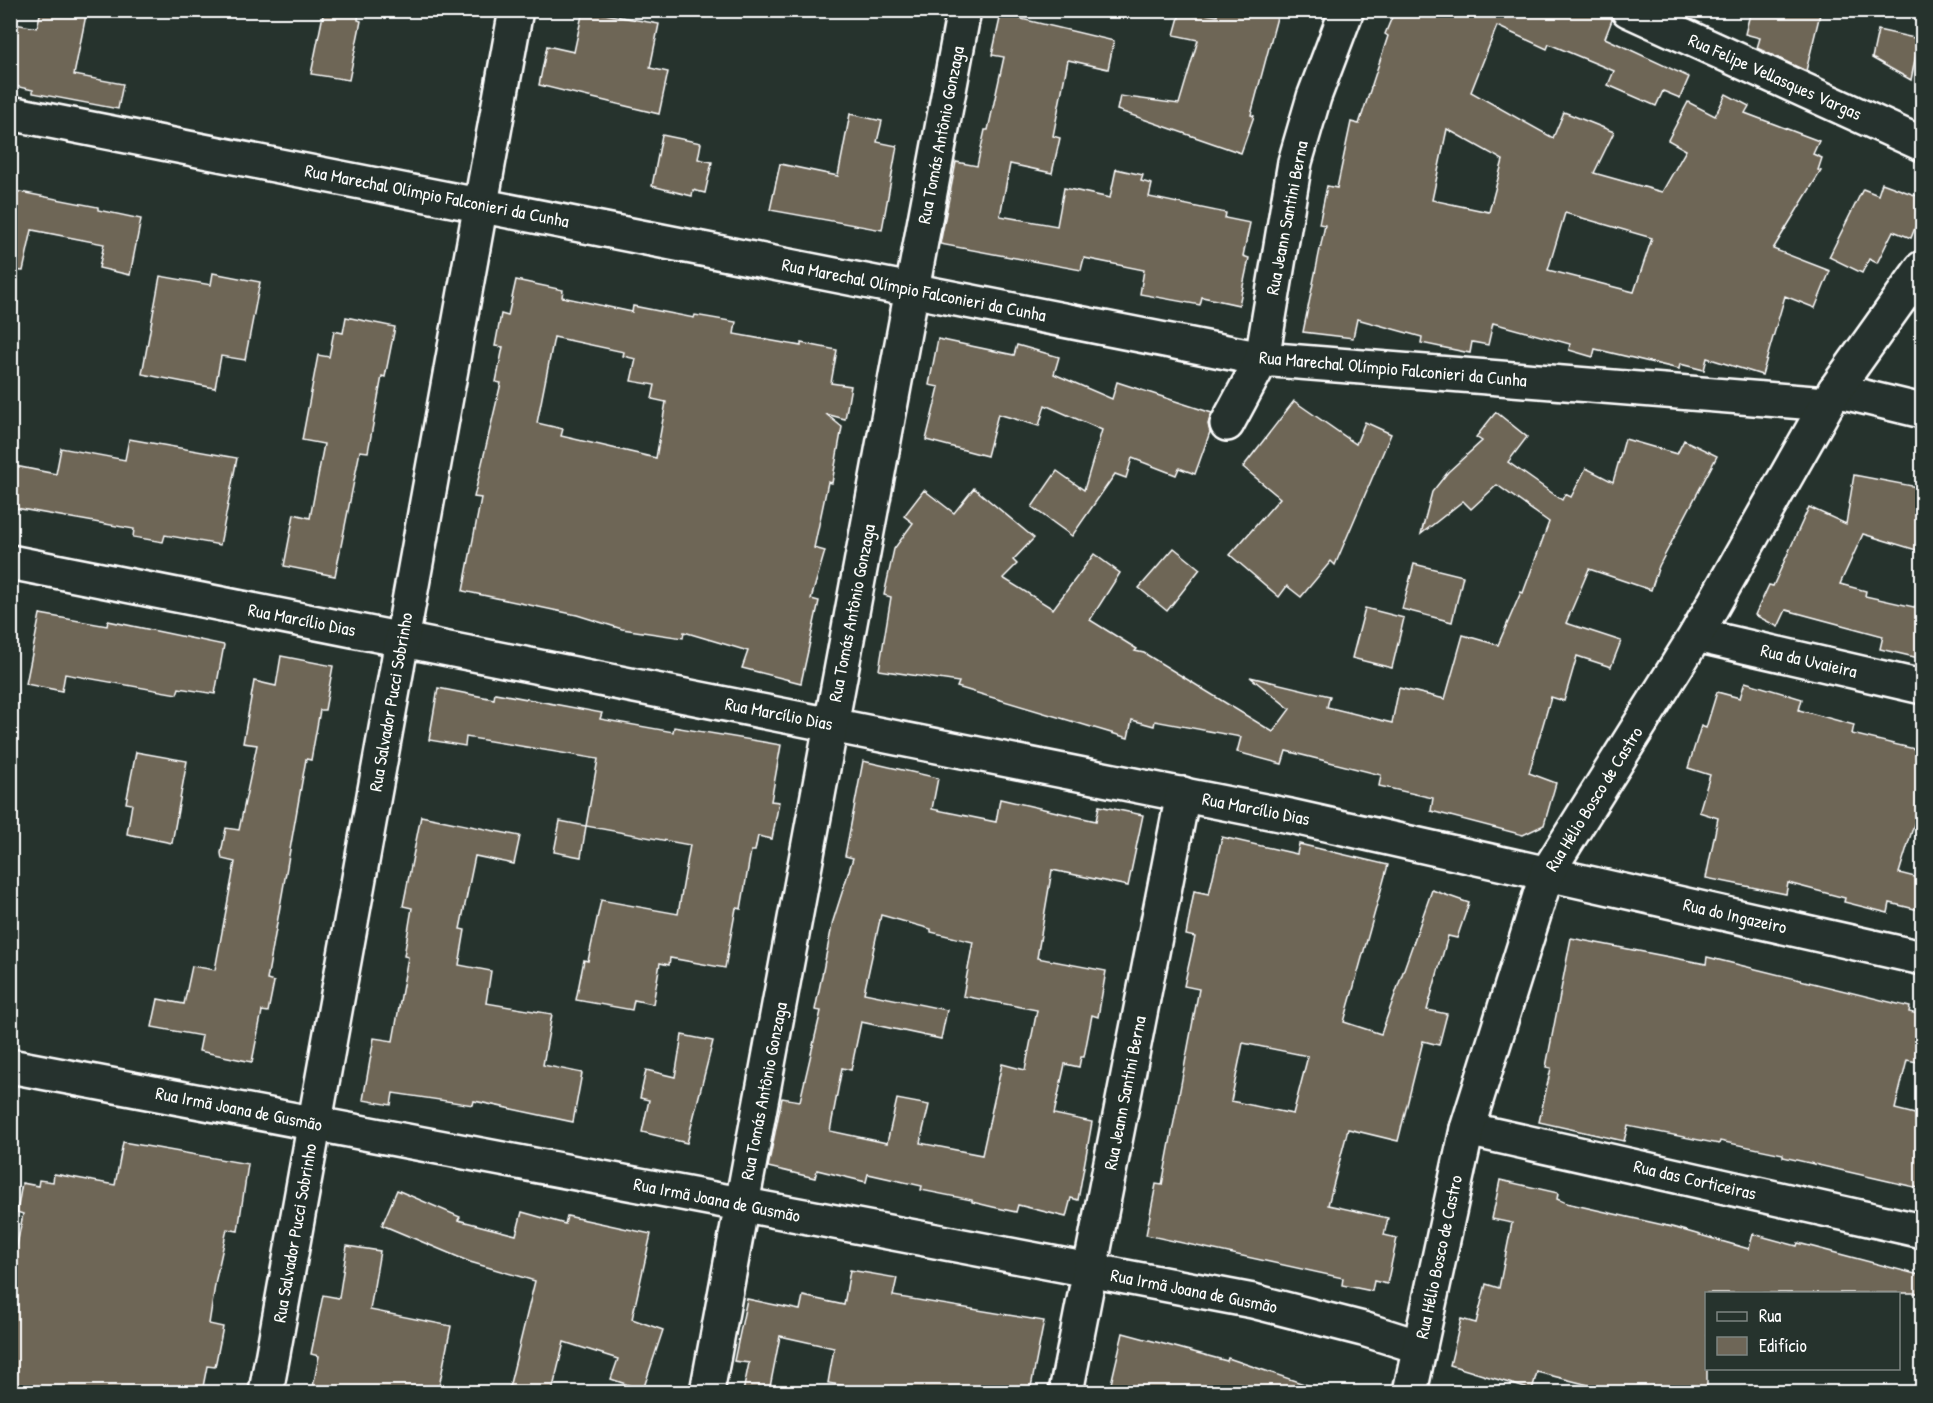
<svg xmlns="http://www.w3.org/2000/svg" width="1933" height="1403" font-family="'Patrick Hand',sans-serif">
<rect width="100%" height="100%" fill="#26332d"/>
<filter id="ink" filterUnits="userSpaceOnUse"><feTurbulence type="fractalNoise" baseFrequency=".0167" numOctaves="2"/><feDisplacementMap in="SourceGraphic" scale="12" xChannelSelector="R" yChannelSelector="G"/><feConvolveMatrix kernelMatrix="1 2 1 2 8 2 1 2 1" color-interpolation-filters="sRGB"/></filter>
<g filter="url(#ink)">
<g fill="#6e6657" stroke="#fff" stroke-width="1.5" fill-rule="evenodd">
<path d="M41,10H87L74,75L123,84L118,109L33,93V90L10,85V47L15,24L37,28Z"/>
<path d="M324,10H359L358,20L361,21L349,80L311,74Z"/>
<path d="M583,10L659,24L650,68L668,72L659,114L539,85L547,46L574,52Z"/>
<path d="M1181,10L1217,16L1218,10H1279L1251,115L1254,116L1241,153L1117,110L1120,96L1179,104L1198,40L1174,35Z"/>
<path d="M1395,10H1609L1612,20L1605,38L1689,77L1680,98L1663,91L1656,106L1608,85L1614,71L1549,44L1547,49L1497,26L1471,92L1553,138L1564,112L1614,132L1594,173L1662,192L1686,150L1668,140L1688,102L1715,116L1726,94L1749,106L1745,113L1819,141L1813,154L1822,158L1818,170L1821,171L1773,249L1830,271L1815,308L1785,296L1762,375L1707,358L1704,370L1680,364L1679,369L1595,349L1593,357L1569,350L1570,344L1493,323L1488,345L1472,342L1470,353L1421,343L1422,337L1357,319L1353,338L1303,332L1325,225L1319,224L1327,186L1337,188L1351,122L1359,124L1388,36L1385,34ZM1447,129L1503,160L1489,212L1432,200ZM1565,213L1652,238L1634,292L1548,270Z"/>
<path d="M1751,10H1821L1806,71L1757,48L1760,38L1745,34Z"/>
<path d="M1001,14L1114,41L1108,69L1068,60L1053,136L1060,138L1052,173L1010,164L1000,216L1057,226L1064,188L1110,198L1116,169L1143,175L1141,181L1152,184L1149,197L1226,213L1225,218L1250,223L1243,256L1249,258L1239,305L1202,297L1200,305L1140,294L1144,270L1084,258L1081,270L940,244L956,162L977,166L985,130H988L1004,57L992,55Z"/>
<path d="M1878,30L1919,39L1911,80L1872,58Z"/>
<path d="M850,114L882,121L877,142L897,146L882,230L770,210L780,164L838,176Z"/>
<path d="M662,135L701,143L698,159L712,162L705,193L693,190L692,196L652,186Z"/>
<path d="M1882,183L1923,198V208L1911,238L1893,231L1877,263L1869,259L1862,273L1829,257L1863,189L1878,195Z"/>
<path d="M10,190L98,207V210L141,219L130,275L99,268L104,244L32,230L23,271L10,270Z"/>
<path d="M213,273L260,282L245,360L221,356L215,388L142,374L160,276L211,285Z"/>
<path d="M516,280L563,290L562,297L632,312L633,306L694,318L695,315L736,322L734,334L801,346V343L837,350L831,383L851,386L845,419L826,414L842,427L832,483L828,482L814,548L825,551L811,599L819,601L801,683L742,668L748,651L684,632L683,638L622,629L577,615L463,591L481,498L474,497L501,383L496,382L503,347L495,346L501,314L508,316ZM554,337L624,352L623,356L636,359L631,381L655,385L652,399L666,402L656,458L561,436L563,429L537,423Z"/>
<path d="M346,317L395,327L385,377L382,376L368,452L360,451L335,576L284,566L294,514L310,518L324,444L302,440L318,355L329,357L334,331L343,333Z"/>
<path d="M938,339L1014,355L1017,345L1059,357L1054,374L1112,399L1117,382L1212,413L1208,424L1210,432L1195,474L1179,468L1176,475L1132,458L1126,478L1115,474L1072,536L1032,507L1057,471L1084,490L1102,430L1045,405L1039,426L998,414L987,456L926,440L939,387L929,385Z"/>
<path d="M1294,401L1356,444L1365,422L1391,434L1335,565L1331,561L1301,597L1287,586L1279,597L1230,555L1280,498L1243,467Z"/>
<path d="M1496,412L1527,437L1508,462L1562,500L1565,494L1571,497L1586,468L1613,482L1625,439L1677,454L1684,440L1717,456L1659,566L1651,590L1589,569L1566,623L1621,641L1611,667L1577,656L1564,701L1551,697L1529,773L1556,783L1544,825L1523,835L1431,811L1433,798L1379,786L1381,775L1286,751L1282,764L1237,752L1241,737L1155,721L1154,726L1132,720L1128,738L957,687L959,682L879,670L891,597L884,595L894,549L913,523L904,516L924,490L954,513L974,488L1034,538L1013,560L1017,564L1003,578L1053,609L1094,554L1120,573L1090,620L1137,649L1135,651L1144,653L1273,732L1290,709L1250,677L1330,696L1327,707L1392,723L1399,688L1445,699L1463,635L1498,645L1521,592L1523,593L1549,522L1497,485L1471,509L1463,501L1421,534L1432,492L1448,472L1482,441L1476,437Z"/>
<path d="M129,439L237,458L220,545L165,535L163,542L133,537L134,529L10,507V465L56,474L61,448L125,460Z"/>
<path d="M1854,475L1923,488V552L1863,534L1840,584L1866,591L1865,596L1923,609V659L1880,649L1883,636L1786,610L1778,627L1755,615L1769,585L1773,586L1809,507L1846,524Z"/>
<path d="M1174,548L1200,569L1167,611L1139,588Z"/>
<path d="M1414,564L1463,576L1452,622L1402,609Z"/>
<path d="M1365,608L1404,618L1392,668L1352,658Z"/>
<path d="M40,614L107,626L108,621L224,645L215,694L179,688L177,694L65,674L62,691L26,684Z"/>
<path d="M281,656L333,666L325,710H320L311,760L306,759L267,980L274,982L268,1012L262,1011L252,1062L199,1051L202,1036L152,1027L158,999L184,1004L192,966L215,970L235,862L222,859L221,853L226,828L239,830L257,745L243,743L254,681L276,686Z"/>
<path d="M1745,682L1802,699L1799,710L1854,725L1852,734L1923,751V795L1899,873L1923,879V911L1890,903L1888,913L1844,902L1845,898L1788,883L1786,894L1706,878L1718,818L1699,812L1710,775L1688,768L1701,726L1706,728L1717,692L1740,698Z"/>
<path d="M438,688L494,699L495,693L602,713L600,719L673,732L674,727L781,745L771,801L779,802L772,839L758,836L755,851H751L741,909L736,908L725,968L670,958L669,965L660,963L653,1004L634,1000L632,1010L576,1000L584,960L588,961L601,900L678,914L690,845L586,826L598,759L466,737L465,746L429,740Z"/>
<path d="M136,752L187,761L172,843L127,834L132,804L126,803Z"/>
<path d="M863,761L938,778L932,809L996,822L1000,799L1096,821L1099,806L1143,815L1128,886L1052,870L1037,958L1106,971L1098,1017L1092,1015L1084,1057H1081L1079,1067L1065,1064L1054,1114L1092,1122L1078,1200L1071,1198L1066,1217L1018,1205L1016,1212L993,1207L972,1202V1200L921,1190L922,1186L868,1174L866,1182L817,1170L815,1178L768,1167L782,1098L800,1101L821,1011L815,1010L833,921L853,858L845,856ZM881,915L931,929V932L973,942L963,996L1037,1010L1025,1070L1002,1064L982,1155L920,1143L929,1105L897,1099L887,1143L830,1131L842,1068L851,1070L861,1022L941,1039L947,1010L864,993Z"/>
<path d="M421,816L520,836L514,864L475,856L460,929L465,930L459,965L491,971L486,1003L552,1014L543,1065L582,1073L573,1122L474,1101L473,1105L393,1093L391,1105L363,1100L374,1038L393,1041L408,957L404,956L412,908L403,906Z"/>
<path d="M560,821L586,826L581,857L554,852Z"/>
<path d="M1222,837L1297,854L1299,844L1388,865L1344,1022L1381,1034L1432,890L1469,903L1457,938L1448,936L1427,1010L1447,1014L1439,1045L1423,1041L1398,1141L1348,1129L1328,1205L1388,1218L1384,1235L1397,1238L1387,1284L1374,1281L1372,1291L1342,1285L1343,1278L1146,1235L1156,1184L1162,1185L1199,989L1184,986L1195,937L1186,935L1194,891L1209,894ZM1243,1043L1308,1056L1293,1114L1231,1101Z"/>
<path d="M1571,938L1706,964L1707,957L1910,1007L1909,1012L1923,1015V1063L1907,1060L1895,1109L1923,1116V1189L1783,1157V1154L1720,1141L1719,1144L1628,1126L1624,1141L1539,1122L1551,1068L1546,1067Z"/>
<path d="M682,1035L713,1041L687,1143L642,1132L649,1100L640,1098L646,1070L675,1077Z"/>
<path d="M123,1142L248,1164L238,1231L227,1229L216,1279L209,1324L223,1327L215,1367L207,1366L202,1392H10V1328L16,1297L10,1296V1265L13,1266L23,1214L17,1212L22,1183L38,1186L39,1180L53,1182L54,1174L115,1185Z"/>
<path d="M1500,1180L1558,1193L1557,1199L1566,1203L1672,1227L1749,1249L1753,1234L1797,1246L1798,1243L1923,1276V1293H1707V1392H1616L1537,1372L1532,1390L1450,1365L1461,1319L1476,1323L1486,1284L1499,1288L1512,1223L1492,1219Z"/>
<path d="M397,1190L460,1217L458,1220L516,1235L522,1212L565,1224L567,1216L651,1234L632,1319L663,1330L643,1390L611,1379L618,1359L564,1342L552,1392H508L535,1281L470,1262L382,1225Z"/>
<path d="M347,1246L380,1251L370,1310L451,1326L438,1392H312L319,1356L311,1354L323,1295L339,1298Z"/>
<path d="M850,1270L897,1278L893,1296L1044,1321L1030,1392H880L828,1383L834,1348L780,1336L769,1392H743L749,1363L734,1361L747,1299L800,1310L803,1296L844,1305Z"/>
<path d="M1123,1333L1227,1361L1228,1358L1316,1388L1315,1392H1109Z"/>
</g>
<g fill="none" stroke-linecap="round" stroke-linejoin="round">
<defs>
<g id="street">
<path d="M1628,10L1922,144"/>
<path d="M10,113L1262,359L1827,404"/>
<path d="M1835,390L1922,411"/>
<path d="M1227,424L1262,359L1295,162L1314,97L1347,10"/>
<path d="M10,562L1290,816L1922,958"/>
<path d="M1696,635L1922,687"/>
<path d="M10,1066L1253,1301L1363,1329L1420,1347"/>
<path d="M1467,1129L1922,1231"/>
<path d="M266,1392L516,10"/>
<path d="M707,1392L964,10"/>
<path d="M1066,1392L1183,794"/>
<path d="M1410,1392L1467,1129L1547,873L1696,635L1835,390L1922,268"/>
</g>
</defs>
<use href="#street" stroke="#fff" stroke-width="38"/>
<use href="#street" stroke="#26332d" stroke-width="33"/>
</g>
</g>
<g text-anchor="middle" stroke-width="5" stroke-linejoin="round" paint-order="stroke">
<g font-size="18" fill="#fff" stroke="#26332d">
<text transform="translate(1775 77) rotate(24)" y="6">Rua Felipe Vellasques Vargas</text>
<text transform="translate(941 135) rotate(-79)" y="6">Rua Tomás Antônio Gonzaga</text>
<text transform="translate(437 196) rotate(11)" y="6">Rua Marechal Olímpio Falconieri da Cunha</text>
<text transform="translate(1287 218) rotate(-79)" y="6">Rua Jeann Santini Berna</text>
<text transform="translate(914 290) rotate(11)" y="6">Rua Marechal Olímpio Falconieri da Cunha</text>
<text transform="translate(1393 369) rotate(5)" y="6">Rua Marechal Olímpio Falconieri da Cunha</text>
<text transform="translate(852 613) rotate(-79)" y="6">Rua Tomás Antônio Gonzaga</text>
<text transform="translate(302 620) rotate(11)" y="6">Rua Marcílio Dias</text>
<text transform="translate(1809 661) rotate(13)" y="6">Rua da Uvaieira</text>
<text transform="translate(391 702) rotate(-80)" y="6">Rua Salvador Pucci Sobrinho</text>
<text transform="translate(779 714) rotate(11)" y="6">Rua Marcílio Dias</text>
<text transform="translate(1594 799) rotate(-58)" y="6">Rua Hélio Bosco de Castro</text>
<text transform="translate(1256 809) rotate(11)" y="6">Rua Marcílio Dias</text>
<text transform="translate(1735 916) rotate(13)" y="6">Rua do Ingazeiro</text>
<text transform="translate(764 1091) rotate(-79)" y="6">Rua Tomás Antônio Gonzaga</text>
<text transform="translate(1125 1093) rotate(-79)" y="6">Rua Jeann Santini Berna</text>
<text transform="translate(239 1109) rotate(11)" y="6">Rua Irmã Joana de Gusmão</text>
<text transform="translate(1695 1180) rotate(13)" y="6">Rua das Corticeiras</text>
<text transform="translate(717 1200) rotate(11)" y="6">Rua Irmã Joana de Gusmão</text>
<text transform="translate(295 1233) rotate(-80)" y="6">Rua Salvador Pucci Sobrinho</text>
<text transform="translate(1439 1257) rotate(-78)" y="6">Rua Hélio Bosco de Castro</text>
<text transform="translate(1194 1291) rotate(11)" y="6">Rua Irmã Joana de Gusmão</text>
</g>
</g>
<rect width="1933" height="1403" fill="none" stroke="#26332d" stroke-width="36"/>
<rect x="18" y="18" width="1897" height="1367" fill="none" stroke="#fff" stroke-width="2" filter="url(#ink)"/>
<rect x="1705" y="1292" width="195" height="78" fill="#26332d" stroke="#7d8581" stroke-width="1.5"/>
<rect x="1717" y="1312" width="30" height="9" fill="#26332d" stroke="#7d8581" stroke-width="1.5"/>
<text x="1759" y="1322" font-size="18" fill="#ffffff">Rua</text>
<rect x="1717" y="1337" width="30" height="18" fill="#6e6657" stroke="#7d8581" stroke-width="1.5"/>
<text x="1759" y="1352" font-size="18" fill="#ffffff">Edifício</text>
</svg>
